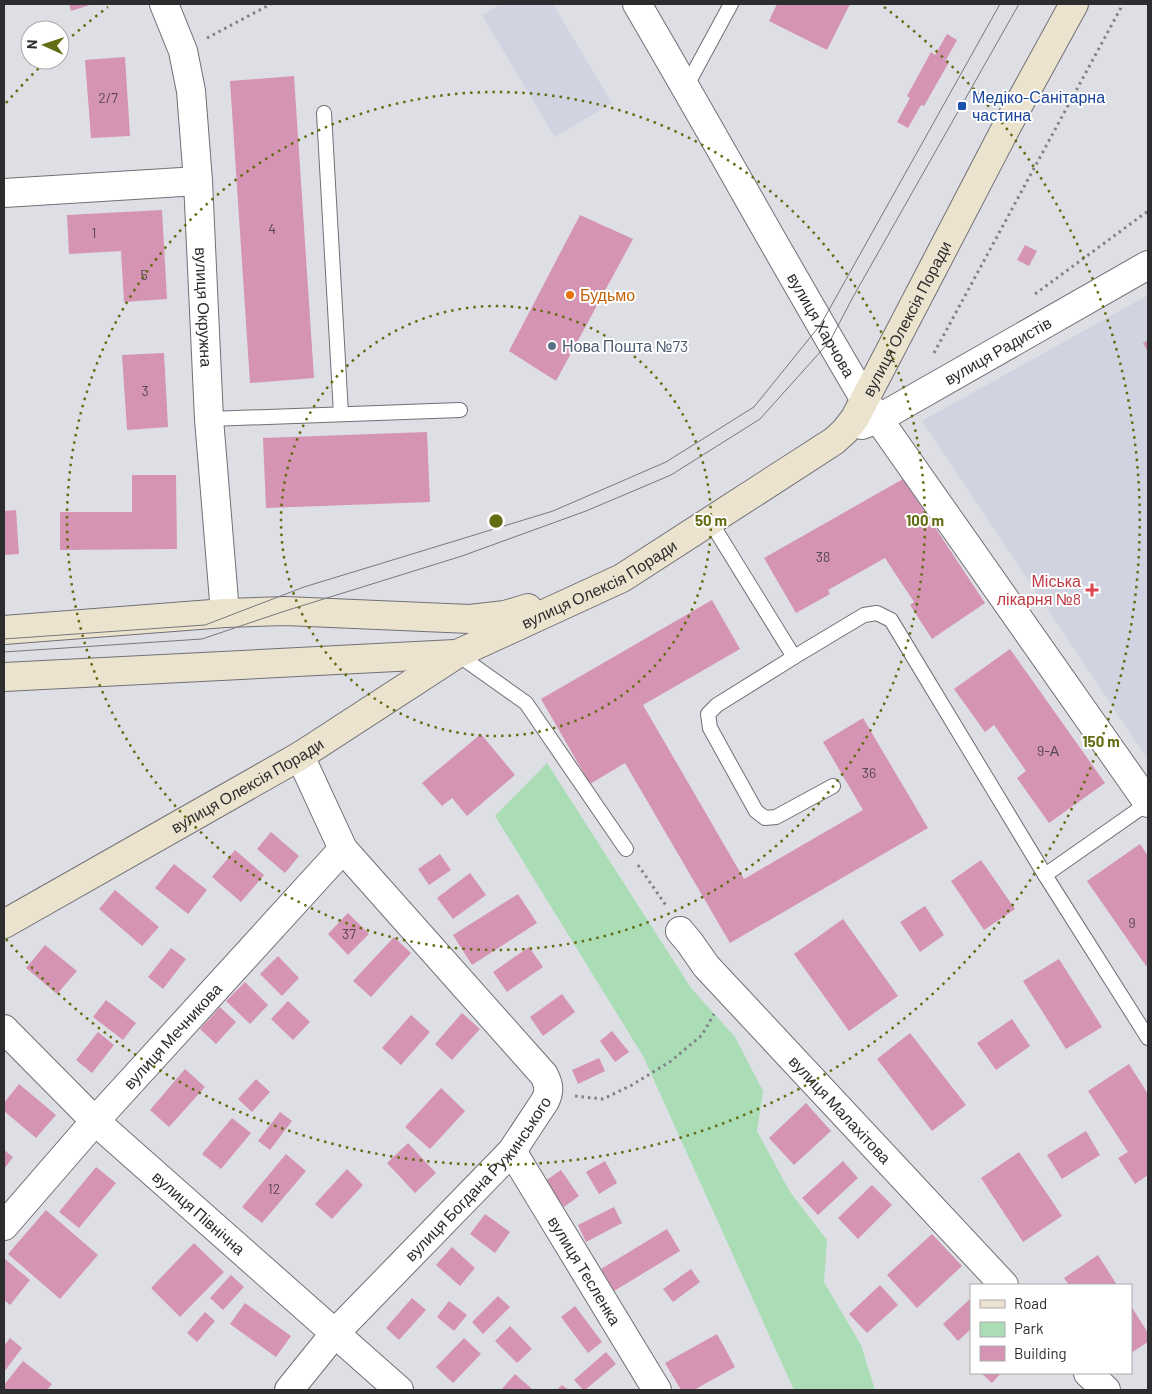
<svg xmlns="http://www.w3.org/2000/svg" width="1152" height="1394" font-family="Barlow,sans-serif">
<rect width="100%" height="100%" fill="#dedfe5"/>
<g fill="#d2d3e0">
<path d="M501,4H553L612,103L555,137L482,15Z"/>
<path d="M1148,295V760L922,421Z"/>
</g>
<path fill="#aaddb6" d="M547,763L691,988L735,1037L763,1091L757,1131L790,1192L827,1240L824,1282L861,1345L875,1390H794L643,1056L495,816Z"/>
<g fill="#d594b3">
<path d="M69,4H93L71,11Z"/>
<path d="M777,4H850L827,50L769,21Z"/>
<path d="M947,34L957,40L946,60L941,58L949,62L924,106L921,105L908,128L897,122L910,98L907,96L931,52L935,55Z"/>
<path d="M125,57L130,136L91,138L85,60Z"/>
<path d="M294,76L314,378L250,383L230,81Z"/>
<path d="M162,210L167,299L124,302L121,251L69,254L67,215Z"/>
<path d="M580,215L633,239L556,381L509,351Z"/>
<path d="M1025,245L1037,251L1029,266L1017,260Z"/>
<path d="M1148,340V352L1143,343Z"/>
<path d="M164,353L168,427L127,430L122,355Z"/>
<path d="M427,432L430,502L266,508L263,438Z"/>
<path d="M132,475H176L177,549L60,550V512H132Z"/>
<path d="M903,479L985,603L932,639L910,605L914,602L885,558L828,590L830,594L796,613L764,558Z"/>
<path d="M16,510L19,554L4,555V511Z"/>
<path d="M712,600L740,649L643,705L744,879L863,810L823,742L863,718L928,828L730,943L625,763L590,784L541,699Z"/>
<path d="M1010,649L1105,783L1049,823L1017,778L1026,771L994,725L985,732L954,689Z"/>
<path d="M481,734L515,775L467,816L452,798L442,806L422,783Z"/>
<path d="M271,832L299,856L285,873L257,849Z"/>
<path d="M1140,844L1148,856V965L1146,966L1087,881Z"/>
<path d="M235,850L264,875L241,902L212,877Z"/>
<path d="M440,854L451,870L429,885L418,869Z"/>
<path d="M981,860L1015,909L984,930L951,881Z"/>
<path d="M174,864L207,890L188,914L155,888Z"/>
<path d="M470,873L486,895L453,919L437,898Z"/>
<path d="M115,890L159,927L142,946L99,909Z"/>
<path d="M518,894L537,923L472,965L453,935Z"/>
<path d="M925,906L944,935L920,952L900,922Z"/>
<path d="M348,913L369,934L348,955L328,934Z"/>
<path d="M843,919L898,996L849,1031L794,954Z"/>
<path d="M394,937L411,953L371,997L353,981Z"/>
<path d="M45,945L77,971L57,994L26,968Z"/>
<path d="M529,947L543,967L507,992L493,972Z"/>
<path d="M171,948L186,959L163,989L148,977Z"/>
<path d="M278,956L299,978L282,996L260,974Z"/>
<path d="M1059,959L1102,1027L1066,1049L1023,981Z"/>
<path d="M245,982L268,1005L250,1024L226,1001Z"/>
<path d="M562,994L575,1012L543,1036L530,1017Z"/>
<path d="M106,1000L136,1023L123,1040L93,1017Z"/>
<path d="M288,1001L310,1022L293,1040L271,1019Z"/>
<path d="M220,1007L236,1022L216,1044L200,1029Z"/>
<path d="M462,1013L480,1029L452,1060L435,1044Z"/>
<path d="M411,1015L430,1032L401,1065L382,1048Z"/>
<path d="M1012,1019L1030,1046L996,1070L977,1043Z"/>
<path d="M612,1031L629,1052L615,1062L600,1041Z"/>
<path d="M98,1032L114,1045L92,1073L76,1060Z"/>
<path d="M910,1033L966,1105L932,1131L877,1059Z"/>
<path d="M599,1058L605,1071L578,1084L572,1070Z"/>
<path d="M1129,1064L1148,1094V1175L1135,1184L1118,1158L1128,1152L1088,1091Z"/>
<path d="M185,1069L205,1087L169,1127L150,1110Z"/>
<path d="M256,1079L270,1092L252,1112L238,1099Z"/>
<path d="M19,1084L56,1115L36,1138L4,1111V1103Z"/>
<path d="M441,1088L465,1111L430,1149L405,1127Z"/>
<path d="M806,1103L831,1131L794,1165L769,1138Z"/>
<path d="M280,1112L292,1121L270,1150L258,1141Z"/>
<path d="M232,1118L251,1133L221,1169L202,1154Z"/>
<path d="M1086,1131L1100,1155L1062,1179L1047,1155Z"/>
<path d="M408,1143L436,1173L415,1193L387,1163Z"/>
<path d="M4,1150L13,1157L4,1169Z"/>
<path d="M1019,1152L1062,1216L1023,1242L981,1178Z"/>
<path d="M286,1154L306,1171L262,1223L242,1207Z"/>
<path d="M605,1161L617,1183L599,1194L586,1172Z"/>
<path d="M843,1161L858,1178L818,1215L802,1198Z"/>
<path d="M96,1167L116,1183L79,1228L59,1212Z"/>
<path d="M347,1169L363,1185L332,1219L315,1204Z"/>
<path d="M561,1170L579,1196L564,1207L545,1181Z"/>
<path d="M872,1185L892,1205L858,1239L838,1218Z"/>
<path d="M614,1207L622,1223L586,1242L578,1225Z"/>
<path d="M46,1210L98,1255L60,1299L8,1254Z"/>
<path d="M485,1214L510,1232L495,1253L470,1234Z"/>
<path d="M667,1229L680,1251L614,1291L601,1269Z"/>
<path d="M932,1234L962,1266L917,1308L887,1275Z"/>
<path d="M194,1243L224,1272L180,1317L151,1288Z"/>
<path d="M452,1247L475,1268L460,1286L436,1265Z"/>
<path d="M1098,1255L1117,1285H1069L1064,1278Z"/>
<path d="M5,1259L30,1280L10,1305L4,1300Z"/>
<path d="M691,1269L700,1282L673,1302L663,1289Z"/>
<path d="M231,1275L244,1287L223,1310L210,1298Z"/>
<path d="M880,1285L898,1305L867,1333L849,1314Z"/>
<path d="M498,1296L510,1307L483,1334L472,1322Z"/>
<path d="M412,1298L426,1310L399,1340L386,1328Z"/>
<path d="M971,1298V1329L958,1341L943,1324Z"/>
<path d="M449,1301L467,1315L454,1331L437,1317Z"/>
<path d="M245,1303L291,1336L276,1357L230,1324Z"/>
<path d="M575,1306L602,1342L588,1353L561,1317Z"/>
<path d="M1131,1306L1148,1333V1342L1131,1353Z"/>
<path d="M205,1312L215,1321L197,1342L187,1333Z"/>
<path d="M510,1326L532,1349L517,1363L495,1341Z"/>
<path d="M717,1334L735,1367L694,1390H681L665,1363Z"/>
<path d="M10,1338L22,1348L4,1372V1346Z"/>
<path d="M464,1338L481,1354L453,1383L436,1367Z"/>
<path d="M606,1352L616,1364L585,1390H583L574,1380Z"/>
<path d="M23,1361L52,1384L47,1390H4V1385Z"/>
<path d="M981,1373H1001L992,1383Z"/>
<path d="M515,1374L533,1390H501Z"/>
<path d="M562,1385L569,1390H557Z"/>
</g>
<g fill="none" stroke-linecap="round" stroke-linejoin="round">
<defs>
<g id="lane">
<path d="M686,87L731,4"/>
<path d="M324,113L341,414"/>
<path d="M209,419L460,410"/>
<path d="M710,521L794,657L864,615L877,613L891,620L1045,875L1148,1038"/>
<path d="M457,654L526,703L626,849"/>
<path d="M794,657L717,705L708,714L710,728L756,811L765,818L776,817L833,786"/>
<path d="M1045,875L1148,803"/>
</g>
<g id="street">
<path id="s1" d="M164,4L183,51L191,91L198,181L209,419L225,613"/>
<path id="s2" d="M637,4C714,135 787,269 865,400L1148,803"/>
<path d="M4,193L198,181"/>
<path id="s3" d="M862,425L878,419L1148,265"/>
<path id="s4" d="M680,931L690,943L706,966L1004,1285"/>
<path id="s5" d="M4,1029L95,1121L399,1390"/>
<path id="s6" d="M512,1151L657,1390"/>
<path id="s7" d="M4,1226L95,1121L343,849"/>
<path d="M1088,1373L1106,1390"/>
<path id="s8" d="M289,1390L335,1333L512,1151L545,1101C550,1091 549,1085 544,1075L343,849L300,756"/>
</g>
<g id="secondary">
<path d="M4,630L225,613L285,611L470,619L505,615L528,608"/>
<path d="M4,677L455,654"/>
<path id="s9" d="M4,924L300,756L457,654L622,578L834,441L845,431L855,418L1007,126L1074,4"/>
</g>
</defs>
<use href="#lane" stroke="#707075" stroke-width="16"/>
<use href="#street" stroke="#707075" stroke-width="30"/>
<use href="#secondary" stroke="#707075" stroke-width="30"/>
<g stroke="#828286" stroke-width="3" stroke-dasharray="2.5 4" stroke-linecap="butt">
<path d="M207,38L271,4"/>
<path d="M1035,294L1148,211"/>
<path d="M934,353L1123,4"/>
<path d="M638,865L667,907"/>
<path d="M575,1096L603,1099L632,1085L671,1061L702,1035L714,1014"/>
</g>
<use href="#lane" stroke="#fff" stroke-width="14"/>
<use href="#street" stroke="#fff" stroke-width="28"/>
<use href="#secondary" stroke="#ece3cf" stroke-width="28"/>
<g stroke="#77787b" stroke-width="1">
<path d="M4,639L205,625L304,587L553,511L666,462L754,407L821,324L1000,4"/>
<path d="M4,652L202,639L285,611L462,556L586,511L671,475L760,419L830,341L853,297L1019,4"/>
</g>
</g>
<g fill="none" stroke="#636c12" stroke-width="2.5" stroke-dasharray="2.5 5">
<circle cx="496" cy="521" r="215"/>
<circle cx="496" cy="521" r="429"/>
<path d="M6 103A644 644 0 0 1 45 62M61 46A644 644 0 0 1 108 7M884 7A644 644 0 1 1 6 939"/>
</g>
<rect fill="#1a4fb4" stroke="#fff" stroke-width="2" x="957" y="101" width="10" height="10" rx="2.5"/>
<circle fill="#e8710a" stroke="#fff" stroke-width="2" cx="570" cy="295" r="5"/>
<circle fill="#5c6f8a" stroke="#fff" stroke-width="2" cx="552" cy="346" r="5"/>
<path fill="#e0444e" stroke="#fff" stroke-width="2" d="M1089.5 582.5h5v5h5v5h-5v5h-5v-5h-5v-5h5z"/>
<g text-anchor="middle" stroke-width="4" stroke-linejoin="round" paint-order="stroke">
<g font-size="14" fill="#574750">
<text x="108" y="103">2/7</text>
<text x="272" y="234">4</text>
<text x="94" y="238">1</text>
<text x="144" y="280">5</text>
<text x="145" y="396">3</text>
<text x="823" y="562">38</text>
<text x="1048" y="756">9-А</text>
<text x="869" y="778">36</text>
<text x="1132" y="928">9</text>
<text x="349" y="939">37</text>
<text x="274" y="1194">12</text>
</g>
<g font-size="16" fill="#164399" stroke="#fff" text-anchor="start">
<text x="972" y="103">Медіко-Санітарна<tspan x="972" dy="18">частина</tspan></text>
</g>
<g font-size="16" fill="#c56008" stroke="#fff" text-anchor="start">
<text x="580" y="301">Будьмо</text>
</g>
<g font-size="16" fill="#2d2d2f" stroke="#fff">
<text dy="6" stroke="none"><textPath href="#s1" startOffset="308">вулиця Окружна</textPath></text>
<text dy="6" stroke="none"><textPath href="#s9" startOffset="1105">вулиця Олексія Поради</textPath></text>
<text dy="6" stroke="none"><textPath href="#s2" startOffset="370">вулиця Харчова</textPath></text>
<text dy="6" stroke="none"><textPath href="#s3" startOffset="155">вулиця Радистів</textPath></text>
<text dy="6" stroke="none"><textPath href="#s9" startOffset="686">вулиця Олексія Поради</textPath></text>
<text dy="6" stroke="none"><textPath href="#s9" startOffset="280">вулиця Олексія Поради</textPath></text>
<text dy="6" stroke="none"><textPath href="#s7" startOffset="254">вулиця Мечникова</textPath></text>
<text dy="6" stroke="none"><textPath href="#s4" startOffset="240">вулиця Малахітова</textPath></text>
<text dy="6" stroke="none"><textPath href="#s8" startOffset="284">вулиця Богдана Ружинського</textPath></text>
<text dy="6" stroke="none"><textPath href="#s5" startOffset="268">вулиця Північна</textPath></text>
<text dy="6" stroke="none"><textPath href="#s6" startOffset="140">вулиця Тесленка</textPath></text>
</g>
<g font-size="16" fill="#4e5e75" stroke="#fff" text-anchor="start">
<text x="562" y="352">Нова Пошта №73</text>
</g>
<g font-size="16" fill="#be3a42" stroke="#fff" text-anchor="end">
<text x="1081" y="587">Міська<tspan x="1081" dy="18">лікарня №8</tspan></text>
</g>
</g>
<circle cx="496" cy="521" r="8" fill="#636c12" stroke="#fff" stroke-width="2.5"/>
<g font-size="15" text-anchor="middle" font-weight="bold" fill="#636c12" stroke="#fff" stroke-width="4" stroke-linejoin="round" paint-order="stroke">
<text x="711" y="526">50 m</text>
<text x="925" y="526">100 m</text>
<text x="1101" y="747">150 m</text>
</g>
<rect width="1152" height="1394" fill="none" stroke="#2d2d2f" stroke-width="10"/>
<rect x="970" y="1284" width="162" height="90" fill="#ffffff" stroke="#ababac"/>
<rect x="980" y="1300" width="25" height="8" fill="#ece3cf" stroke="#ababac"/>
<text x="1014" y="1309" font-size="15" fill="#2d2d2f">Road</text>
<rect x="980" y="1322" width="25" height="15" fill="#aaddb6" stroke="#ababac"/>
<text x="1014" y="1334" font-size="15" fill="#2d2d2f">Park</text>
<rect x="980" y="1346" width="25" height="15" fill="#d594b3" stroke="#ababac"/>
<text x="1014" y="1359" font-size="15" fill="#2d2d2f">Building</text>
<g transform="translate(45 45) rotate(273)"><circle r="24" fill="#ffffff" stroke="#ababac"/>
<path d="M0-4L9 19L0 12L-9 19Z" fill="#636c12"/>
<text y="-8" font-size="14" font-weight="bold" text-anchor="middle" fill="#2d2d2f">N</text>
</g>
</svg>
